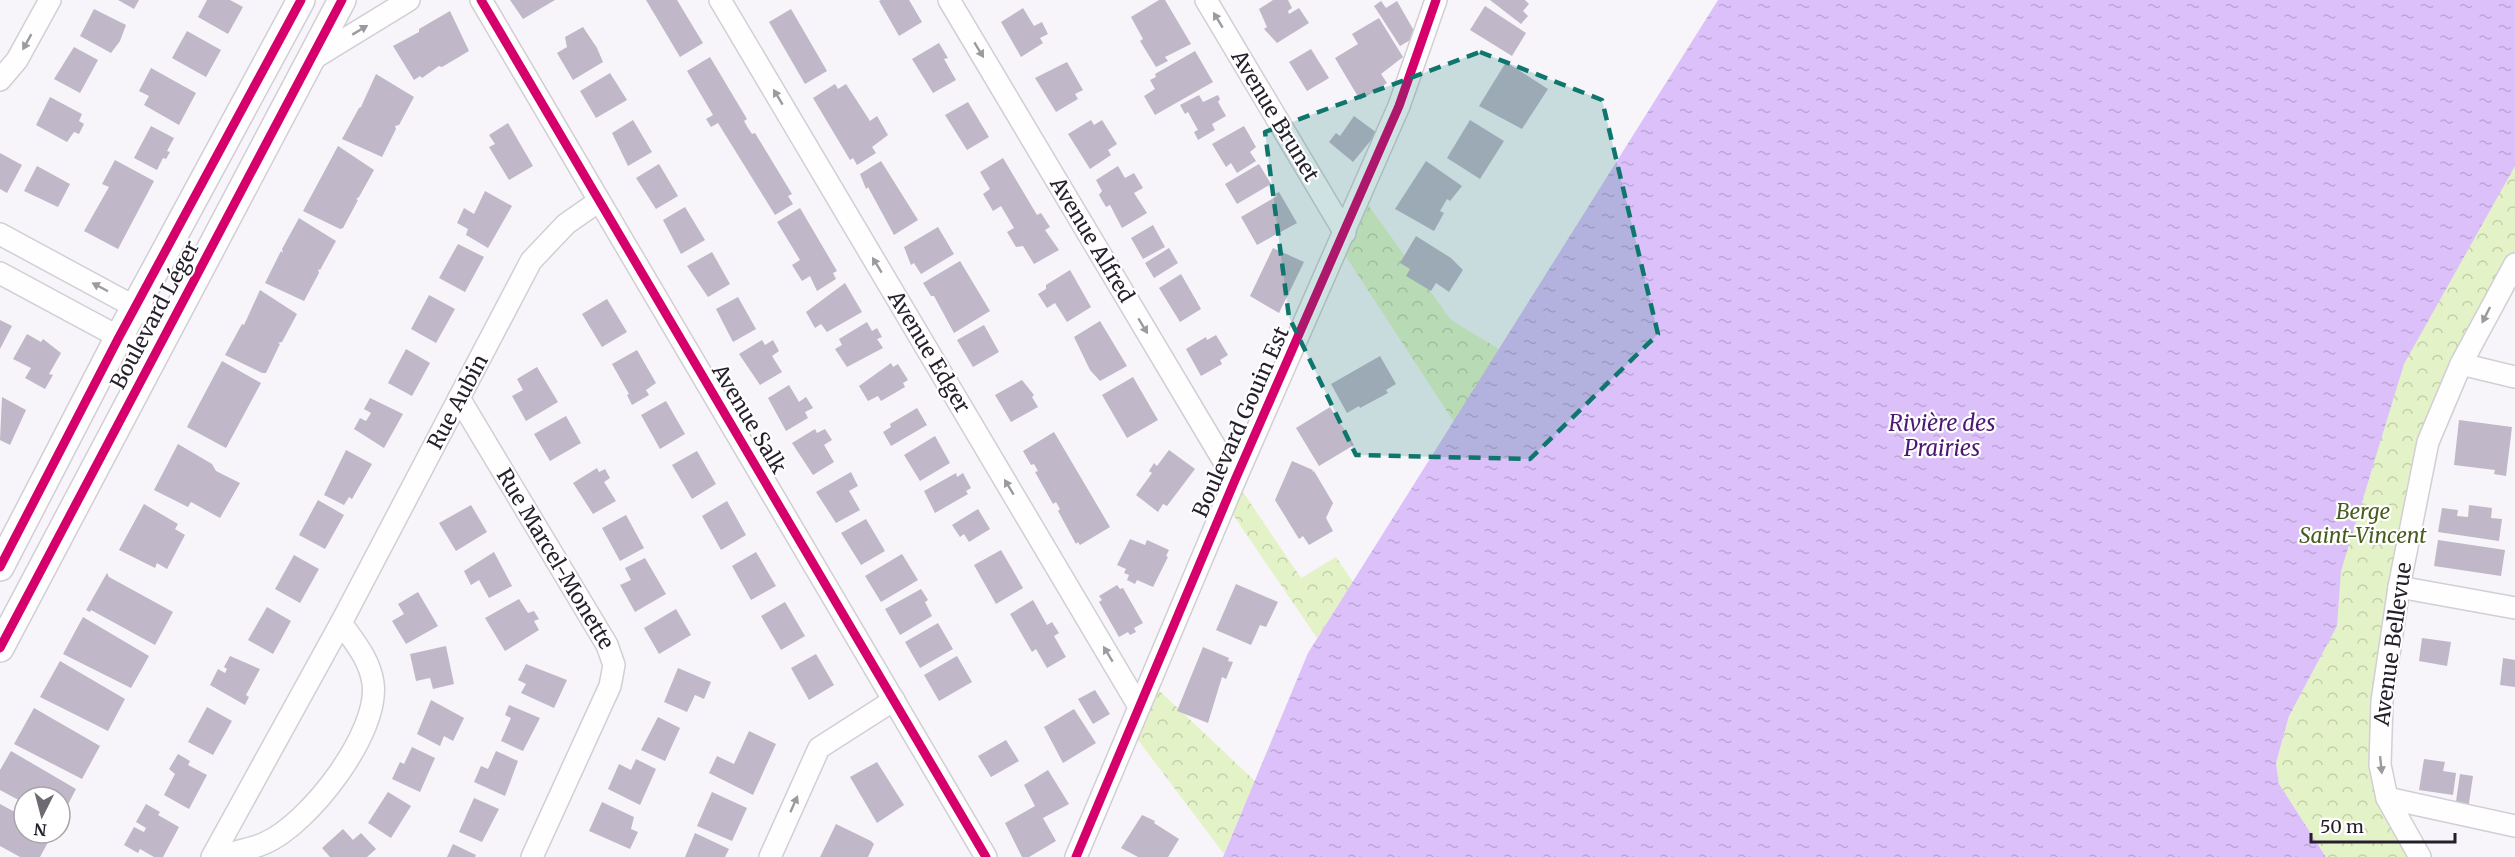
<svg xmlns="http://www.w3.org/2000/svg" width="2515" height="857" font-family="Merriweather,serif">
<defs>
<pattern id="park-crowns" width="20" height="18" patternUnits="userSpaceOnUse" patternTransform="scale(1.5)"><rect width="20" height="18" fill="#e3f3c7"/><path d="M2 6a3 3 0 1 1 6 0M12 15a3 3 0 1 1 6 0" fill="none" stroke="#c3d0ab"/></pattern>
<pattern id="water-ripples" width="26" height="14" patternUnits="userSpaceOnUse" patternTransform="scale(1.5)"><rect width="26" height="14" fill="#dcc0fa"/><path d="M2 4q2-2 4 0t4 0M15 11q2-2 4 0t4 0" fill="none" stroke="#bda5d6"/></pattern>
</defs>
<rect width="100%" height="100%" fill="#f7f5f9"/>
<g fill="url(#park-crowns)">
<path d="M2515,82V254L2486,300L2423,438L2380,765L2420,857H2326L2279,784L2276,763L2289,716L2324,650L2321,509Z"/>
<path d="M1361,195L1451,320L1499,349L1454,422L1339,246Z"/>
<path d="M1235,480L1301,578L1336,557L1353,582L1317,638L1225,503Z"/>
<path d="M1148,680L1255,781L1224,854L1129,728Z"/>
</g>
<path fill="url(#water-ripples)" d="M1718,0H2515V166L2404,364L2341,571L2337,626L2289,716L2276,763L2279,784L2326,857H1223L1308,653Z"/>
<g fill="#c0b7c8">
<path d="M118,0H139L134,9Z"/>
<path d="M207,0H230L243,7L228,34L198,17Z"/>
<path d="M510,0H555L523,19Z"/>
<path d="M646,0H677L703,43L680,57Z"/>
<path d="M881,0H909L922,22L899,36L879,1Z"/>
<path d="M1159,0H1165L1191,44L1165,57L1168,61L1156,67L1140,41L1143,39L1131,17Z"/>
<path d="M1273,0H1288L1292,8L1288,11L1289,14L1299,8L1309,23L1277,43L1264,29L1267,27L1259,9Z"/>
<path d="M1490,0H1525L1529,4L1523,11L1528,16L1521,24Z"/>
<path d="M1381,1L1386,8L1397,1L1417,36L1400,46L1374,6Z"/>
<path d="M1485,6L1526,33L1512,56L1470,30Z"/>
<path d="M1023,8L1034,26L1042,22L1048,34L1040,38L1043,43L1021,57L1001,22Z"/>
<path d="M94,9L126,25L120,41L111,53L80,36Z"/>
<path d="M791,9L827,71L805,84L769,22Z"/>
<path d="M450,11L469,51L442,67L439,66L422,78L420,76L414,80L393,46L419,32V29Z"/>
<path d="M1379,18L1403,57L1381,74L1387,83L1360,100L1335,58L1358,44L1352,34Z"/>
<path d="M583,27L597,48L603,62L573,80L557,53L567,47L565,37Z"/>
<path d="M187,31L221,50L206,77L172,58Z"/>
<path d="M939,43L948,58L944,59L956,80L933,93L912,59Z"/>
<path d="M74,47L98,60L80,93L54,79Z"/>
<path d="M1311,49L1329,78L1307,91L1289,62Z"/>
<path d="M1195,51L1213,82L1155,115L1144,96L1155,89L1150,80L1156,77L1155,74Z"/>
<path d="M710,57L747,119L744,121L748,128L752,134L755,133L792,194L788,196L793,204L775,215L718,123L711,127L706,119L713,115L687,71Z"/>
<path d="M1067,62L1083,90L1075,94L1078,99L1056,112L1035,78Z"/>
<path d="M1506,62L1548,89L1522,129L1479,106Z"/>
<path d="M151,68L196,93L179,125L144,105L149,96L139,91Z"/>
<path d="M610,73L627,100L596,118L580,91Z"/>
<path d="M376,74L414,97L399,125L395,126L396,129L382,157L342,139L359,108L361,107Z"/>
<path d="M835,84L838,89L846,84L870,121L877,116L888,135L872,147L876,153L857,165L853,158L850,160L813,98Z"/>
<path d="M1199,95L1203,102L1218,95L1220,99L1218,102L1226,116L1212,124L1215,130L1198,140L1194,132L1198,130L1188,112L1185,114L1180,105Z"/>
<path d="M50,97L82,114L79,121L84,124L79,134L74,132L67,142L36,125Z"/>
<path d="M968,102L989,137L967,150L945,115Z"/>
<path d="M1354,116L1377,133L1353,162L1329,142L1336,133L1340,136Z"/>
<path d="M633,120L652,152L628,166L612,133Z"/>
<path d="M1091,120L1094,125L1102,120L1117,144L1108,150L1111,155L1090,169L1068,134Z"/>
<path d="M1470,120L1504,141L1480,179L1447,158Z"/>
<path d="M508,123L533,166L509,180L489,147L495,144L489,135Z"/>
<path d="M151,126L174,138L167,151L170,152L166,159L163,158L157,170L134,158Z"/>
<path d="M1244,126L1256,147L1250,152L1256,161L1237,173L1231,163L1226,167L1212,144Z"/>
<path d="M338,146L374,170L359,197L356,199L358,200L343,228L340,229L303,211Z"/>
<path d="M0,153L22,165L7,193L0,189Z"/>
<path d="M1003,158L1037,215L1041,213L1050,227L1045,230L1059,250L1034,264L1023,246L1016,247L1007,232L1014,228L1001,206L993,211L983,194L990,189L980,172Z"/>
<path d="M115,160L154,181L118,249L84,231L109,187L102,184Z"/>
<path d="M881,161L918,220L894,235L868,187L866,189L860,174Z"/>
<path d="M1426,161L1462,186L1450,201L1447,199L1440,211L1444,213L1434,231L1395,209Z"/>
<path d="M659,164L678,196L656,209L636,178Z"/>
<path d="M1259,164L1271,184L1237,204L1225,184Z"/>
<path d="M37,166L70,184L58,207L24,191Z"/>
<path d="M1118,166L1125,178L1134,173L1143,188L1134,193L1147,213L1122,228L1110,205L1106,207L1099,195L1102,191L1096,180Z"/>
<path d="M485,191L512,206L488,248L466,235L468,229L457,223L464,208L474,214Z"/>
<path d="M1279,192L1297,223L1257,245L1241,217L1277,196L1275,194Z"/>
<path d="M685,207L705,240L681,254L663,220Z"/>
<path d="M800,208L837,271L833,273L836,279L817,291L810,276L802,281L792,265L800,260L777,222Z"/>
<path d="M299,218L336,241L320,270L318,269L319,273L304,301L265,283L281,251L283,253L282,249Z"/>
<path d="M1153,225L1165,247L1143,259L1131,238Z"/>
<path d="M938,227L954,254L921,274L914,263L911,265L904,247Z"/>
<path d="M1416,236L1451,258L1463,270L1449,292L1436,283L1431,291L1406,276L1410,269L1400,263Z"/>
<path d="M458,244L484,257L465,292L439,278Z"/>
<path d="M1169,248L1178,263L1154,278L1145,263Z"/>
<path d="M1273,248L1304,262L1279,313L1250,296Z"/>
<path d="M712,252L730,284L708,297L687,266Z"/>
<path d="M960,261L990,311L954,333L934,296H931L923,283Z"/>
<path d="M1070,270L1091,307L1067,322L1055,303L1047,308L1038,294L1046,289V285Z"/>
<path d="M1181,274L1201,309L1180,322L1159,288Z"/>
<path d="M845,283L862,312L827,332L821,324L815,328L806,312Z"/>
<path d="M260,290L297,314L282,342L278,343L280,344L266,373H262L225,355L242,324L244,325Z"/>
<path d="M429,295L455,309L436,343L411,329Z"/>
<path d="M738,297L756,329L733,342L716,309Z"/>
<path d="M607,299L627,332L602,347L582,314Z"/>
<path d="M0,320L12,326L0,349Z"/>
<path d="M1100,321L1127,366L1100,381L1090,370L1074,337Z"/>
<path d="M867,322L872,331L877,328L882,337L877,339L883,348L847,367L835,349L842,345L839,339Z"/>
<path d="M984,325L999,352L973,367L957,340Z"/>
<path d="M27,334L41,342L43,339L61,353L49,374L53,375L45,389L25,378L31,368L13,359Z"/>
<path d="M1216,335L1228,355L1220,360L1222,364L1201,376L1186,349L1206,337L1207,340Z"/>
<path d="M762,340L765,345L773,340L779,351L772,356L782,372L760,385L739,354Z"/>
<path d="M406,349L430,363L412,396L388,383Z"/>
<path d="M637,350L656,383L646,390L649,395L632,405L627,395L629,394L612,364Z"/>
<path d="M1380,356L1396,384L1386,390L1388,393L1360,408L1359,406L1347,413L1331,384Z"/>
<path d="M222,361L261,383L226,448L187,427Z"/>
<path d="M891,363L893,367L898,364L908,380L903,383L905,387L881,401L878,396L868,401L859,386Z"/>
<path d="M537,367L558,402L526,421L512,396L523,390L517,379Z"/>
<path d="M1133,377L1158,420L1127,438L1102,395Z"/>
<path d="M1022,380L1034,395L1032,397L1038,407L1011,422L995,395Z"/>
<path d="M789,385L799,402L806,397L813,408L805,412L808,418L786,431L768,398Z"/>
<path d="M2,397L26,410L10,445L0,440Z"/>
<path d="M370,398L403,414L384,448L354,429L360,418L366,421L371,413L364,409Z"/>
<path d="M666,401L685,434L660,449L641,415Z"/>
<path d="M1330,407L1354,445L1319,466L1296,428Z"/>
<path d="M917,408L927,425L891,446L883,432L891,427L890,424Z"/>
<path d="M566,416L581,443L550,461L534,434Z"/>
<path d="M2459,420L2512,427L2506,476L2494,474L2495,470L2454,465Z"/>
<path d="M815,429L817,433L825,429L832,440L824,445L834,462L813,475L792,443Z"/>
<path d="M1054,432L1110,527L1080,545L1078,542L1076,544L1058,511L1060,509L1056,502L1053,504L1035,472L1038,471L1034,464L1031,465L1023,451Z"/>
<path d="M935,436L950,463L920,481L904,455Z"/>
<path d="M178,444L212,464L216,471L240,483L220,518L191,502L188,507L154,490Z"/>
<path d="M346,450L372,464L352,499L349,497L344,505L324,495Z"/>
<path d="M1169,450L1195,469L1167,506L1163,504L1158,512L1136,495L1152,473L1149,471L1154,463L1157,466Z"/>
<path d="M697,451L716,484L692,499L672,465Z"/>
<path d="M1292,461L1313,470L1312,472L1314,471L1333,503L1326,518L1333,531L1309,545L1303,536L1299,539L1275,500Z"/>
<path d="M597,468L599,472L605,469L610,478L604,482L616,501L593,514L573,483Z"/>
<path d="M851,472L858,486L849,491L860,510L836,523L816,492Z"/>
<path d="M956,473L957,477L963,473L971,488L966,491L968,494L935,513L924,491Z"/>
<path d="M318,500L344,515L325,549L299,535Z"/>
<path d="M727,501L746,535L721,550L702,516Z"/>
<path d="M144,504L178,524L175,529L185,535L167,569L157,563L155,568L119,550Z"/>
<path d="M471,505L487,532L456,551L439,523Z"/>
<path d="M2469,505L2492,508L2491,518L2502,519L2499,541L2438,532L2442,508L2458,510L2457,516L2468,517Z"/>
<path d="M978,509L990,529L969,542L964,534L960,537L952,525Z"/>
<path d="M626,515L644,548L620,561L602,528Z"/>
<path d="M866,519L885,551L861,565L841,533Z"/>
<path d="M1130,539L1145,545L1147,540L1169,550L1166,556L1168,557L1153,587L1137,580L1135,584L1127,580L1129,575L1124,573L1126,569L1117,565Z"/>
<path d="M2438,540L2505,550L2501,576L2434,566Z"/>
<path d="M1001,550L1023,588L996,604L974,565Z"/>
<path d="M494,552L512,586L489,598L479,580L471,585L464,571Z"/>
<path d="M756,552L776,586L751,600L732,566Z"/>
<path d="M902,554L918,580L881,602L865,576Z"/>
<path d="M294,555L319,569L300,603L275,589Z"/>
<path d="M645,558L666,594L635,612L620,585L631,580L625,568Z"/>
<path d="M107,573L109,577L173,612L155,645L91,610L90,612L86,610Z"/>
<path d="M1236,584L1278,602L1266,627L1260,625L1251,645L1216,630Z"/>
<path d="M1117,585L1120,589L1123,588L1143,623L1134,628L1136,632L1130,635L1128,632L1119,637L1099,602L1102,600L1099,596Z"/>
<path d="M921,589L928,600L925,602L932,616L900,635L885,609Z"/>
<path d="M418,592L438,626L406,644L392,621L404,614L398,604Z"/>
<path d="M519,599L528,613L534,611L539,619L534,621L539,630L505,651L485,618Z"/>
<path d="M1033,600L1047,625L1052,622L1059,633L1054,636L1066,657L1047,668L1036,649L1032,652L1010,614Z"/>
<path d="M785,602L805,636L781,650L761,616Z"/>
<path d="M267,607L291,621L273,654L248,640Z"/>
<path d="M676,609L691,635L659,654L644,628Z"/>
<path d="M83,617L149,656L131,688L63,654Z"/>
<path d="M938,623L953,649L920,668L905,642Z"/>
<path d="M2422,638L2451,642L2447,666L2419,661Z"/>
<path d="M446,646L454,684L433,689L430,678L416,681L410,654Z"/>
<path d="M1203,647L1229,658L1228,661L1233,662L1226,679L1222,677L1208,723L1177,711Z"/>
<path d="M816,654L834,685L809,700L791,668Z"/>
<path d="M230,656L260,669L246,695L249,697L245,705L210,685L218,669L225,673L227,669L224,667Z"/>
<path d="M957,656L972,682L939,701L924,675Z"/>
<path d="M2503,658L2515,660V687L2500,685Z"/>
<path d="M60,661L125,699L108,731L40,697Z"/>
<path d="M526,664L567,680L554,708L521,693L526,684L518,680Z"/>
<path d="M678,668L711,682L704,699L695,695L687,712L664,702Z"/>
<path d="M1095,690L1110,714L1093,724L1078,699Z"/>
<path d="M431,700L464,718L453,741L444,736L440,746L417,734Z"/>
<path d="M509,705L540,718L523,751L501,741L511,718L505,715Z"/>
<path d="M207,707L232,721L213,755L188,742Z"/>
<path d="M34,708L100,746L82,779L14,744Z"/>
<path d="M1074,709L1096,743L1063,763L1044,727Z"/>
<path d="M658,717L680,728L665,761L641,750Z"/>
<path d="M749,731L776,744L753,795L709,773L717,756L734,764Z"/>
<path d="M1006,740L1019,761L991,777L978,756Z"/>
<path d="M412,747L435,758L420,792L392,779L400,762L404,764Z"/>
<path d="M11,751L76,789L60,820V797H24V803L0,790V770Z"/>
<path d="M496,751L518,761L505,796L474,782L481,766L488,769Z"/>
<path d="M178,754L190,761L188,765L207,775L189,809L164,795L175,774L169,769Z"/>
<path d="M636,759L656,769L640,805L608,789L619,764L631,770Z"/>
<path d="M2424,759L2445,762L2443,771L2456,773L2453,795L2419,790Z"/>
<path d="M877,762L904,805L877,823L850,777Z"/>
<path d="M1048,770L1069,804L1043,818L1056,841L1029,857H1022L1005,823L1035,806L1024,785Z"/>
<path d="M2460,774L2473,776L2468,810L2455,808Z"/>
<path d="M388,792L411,806L391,838L368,823Z"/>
<path d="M712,792L747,808L732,841L697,826Z"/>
<path d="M474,798L499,809L482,842L459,832Z"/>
<path d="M602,802L634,817L631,829L638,832L630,849L589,831Z"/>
<path d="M0,804L24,817V833H53L40,857H20L0,846Z"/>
<path d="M146,804L160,812L158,815L179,827L163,857H154L140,849L138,853L124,845L134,827L144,832L146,828L136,822Z"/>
<path d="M1142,815L1155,821L1154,823L1179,839L1168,857H1138L1121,848Z"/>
<path d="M836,824L871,841L874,844L868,857H820Z"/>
<path d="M343,829L353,840L361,833L376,849L367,857H330L322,848Z"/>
<path d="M695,833L729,849L725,857H685Z"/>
<path d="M453,844L476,855L475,857H447Z"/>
</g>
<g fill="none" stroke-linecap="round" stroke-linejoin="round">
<defs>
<g id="minor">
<path d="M481,0L986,857"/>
<path d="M720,0L1138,705"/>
<path d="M949,0L1235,480"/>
<path d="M1206,0L1345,233"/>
<path d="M311,60L409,0"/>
<path d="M0,80L17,60L50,0"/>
<path d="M0,234L170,326"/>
<path d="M0,273L154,356"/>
<path d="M2461,364L2515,377"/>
<path d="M459,398L607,645L614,665L610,686L532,857"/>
<path d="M2399,587L2515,608"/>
<path d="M2387,798L2515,826"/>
<path d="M212,857L341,623L531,261L566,224L599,201"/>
<path d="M217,857C232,852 250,850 265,843C309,824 380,732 373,683C370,660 354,641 341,623"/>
<path d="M770,857L819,748L894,700"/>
<path d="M1076,857L1235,480L1399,106L1436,0"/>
<path d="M2420,857L2387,798L2380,765L2382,701L2399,587L2428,442L2461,364L2515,264"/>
</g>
<g id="major">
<path d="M0,567L119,337L301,0"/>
<path d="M0,648L342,0"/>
</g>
</defs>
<use href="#minor" stroke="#d2ced5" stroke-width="24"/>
<use href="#major" stroke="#d2ced5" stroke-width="30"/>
<use href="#minor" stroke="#fefefe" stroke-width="21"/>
<use href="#major" stroke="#fefefe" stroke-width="27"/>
<defs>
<g id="cycleway">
<path d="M481,0L986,857"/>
<path d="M0,567L119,337L301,0"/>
<path d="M0,648L342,0"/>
<path d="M1076,857L1235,480L1399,106L1436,0"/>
</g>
</defs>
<use href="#cycleway" stroke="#fff" stroke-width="13"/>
<use href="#cycleway" stroke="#d6006c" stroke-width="9"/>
</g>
<defs><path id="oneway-solid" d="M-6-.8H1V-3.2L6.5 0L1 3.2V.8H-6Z" transform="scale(1.5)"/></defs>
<g fill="#9c9a9f">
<use href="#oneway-solid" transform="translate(1218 20) rotate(-121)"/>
<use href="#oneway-solid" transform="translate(360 30) rotate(-31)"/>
<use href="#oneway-solid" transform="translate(27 42) rotate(119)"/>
<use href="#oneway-solid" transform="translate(979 50) rotate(59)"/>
<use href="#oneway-solid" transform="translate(778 97) rotate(-121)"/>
<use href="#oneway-solid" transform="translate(877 265) rotate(-121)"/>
<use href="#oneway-solid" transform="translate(100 287) rotate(-152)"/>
<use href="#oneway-solid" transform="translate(2486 315) rotate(117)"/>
<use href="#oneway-solid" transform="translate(1143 326) rotate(59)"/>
<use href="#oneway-solid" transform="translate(1009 487) rotate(-121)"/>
<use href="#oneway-solid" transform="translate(1108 654) rotate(-121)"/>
<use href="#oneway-solid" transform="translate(2381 765) rotate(84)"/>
<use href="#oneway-solid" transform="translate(794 804) rotate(-66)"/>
</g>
<path fill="#0f766e" fill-opacity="0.2" stroke="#0f766e" stroke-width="4.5" stroke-dasharray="12 8" stroke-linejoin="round" d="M1480,52L1602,100L1658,334L1530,459L1356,455L1289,317L1265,132Z"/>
<g text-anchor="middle" stroke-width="4.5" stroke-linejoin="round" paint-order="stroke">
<g font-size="21" fill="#251f2b" stroke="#fff">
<text transform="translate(1275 116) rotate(59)" y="7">Avenue Brunet</text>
<text transform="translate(1092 240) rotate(59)" y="7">Avenue Alfred</text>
<text transform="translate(155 315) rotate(-62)" y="7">Boulevard Léger</text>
<text transform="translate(929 352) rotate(59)" y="7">Avenue Edger</text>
<text transform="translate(458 402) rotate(-62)" y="7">Rue Aubin</text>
<text transform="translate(749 419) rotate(59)" y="7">Avenue Salk</text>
<text transform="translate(1241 422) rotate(-66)" y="7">Boulevard Gouin Est</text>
<text transform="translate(555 559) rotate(59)" y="7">Rue Marcel-Monette</text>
<text transform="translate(2393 644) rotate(-82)" y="7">Avenue Bellevue</text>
</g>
<g font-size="21" font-style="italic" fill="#495c20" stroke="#fff">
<text x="2363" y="519">Berge<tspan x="2363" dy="24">Saint-Vincent</tspan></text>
</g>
<g font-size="22" font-style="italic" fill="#4c1873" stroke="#fff">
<text x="1942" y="431">Rivière des<tspan x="1942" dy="25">Prairies</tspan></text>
</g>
</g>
<g transform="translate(42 815) rotate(186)"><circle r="28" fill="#ffffff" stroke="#a8a5aa" stroke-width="1.5"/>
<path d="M0-4.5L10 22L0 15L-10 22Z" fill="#6e6a73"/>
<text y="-9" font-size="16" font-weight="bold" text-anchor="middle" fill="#251f2b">N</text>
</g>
<path d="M2311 833v9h144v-9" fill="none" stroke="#251f2b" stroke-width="3"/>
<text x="2320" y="833" font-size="18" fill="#251f2b" stroke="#ffffff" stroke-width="4.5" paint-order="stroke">50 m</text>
</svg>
